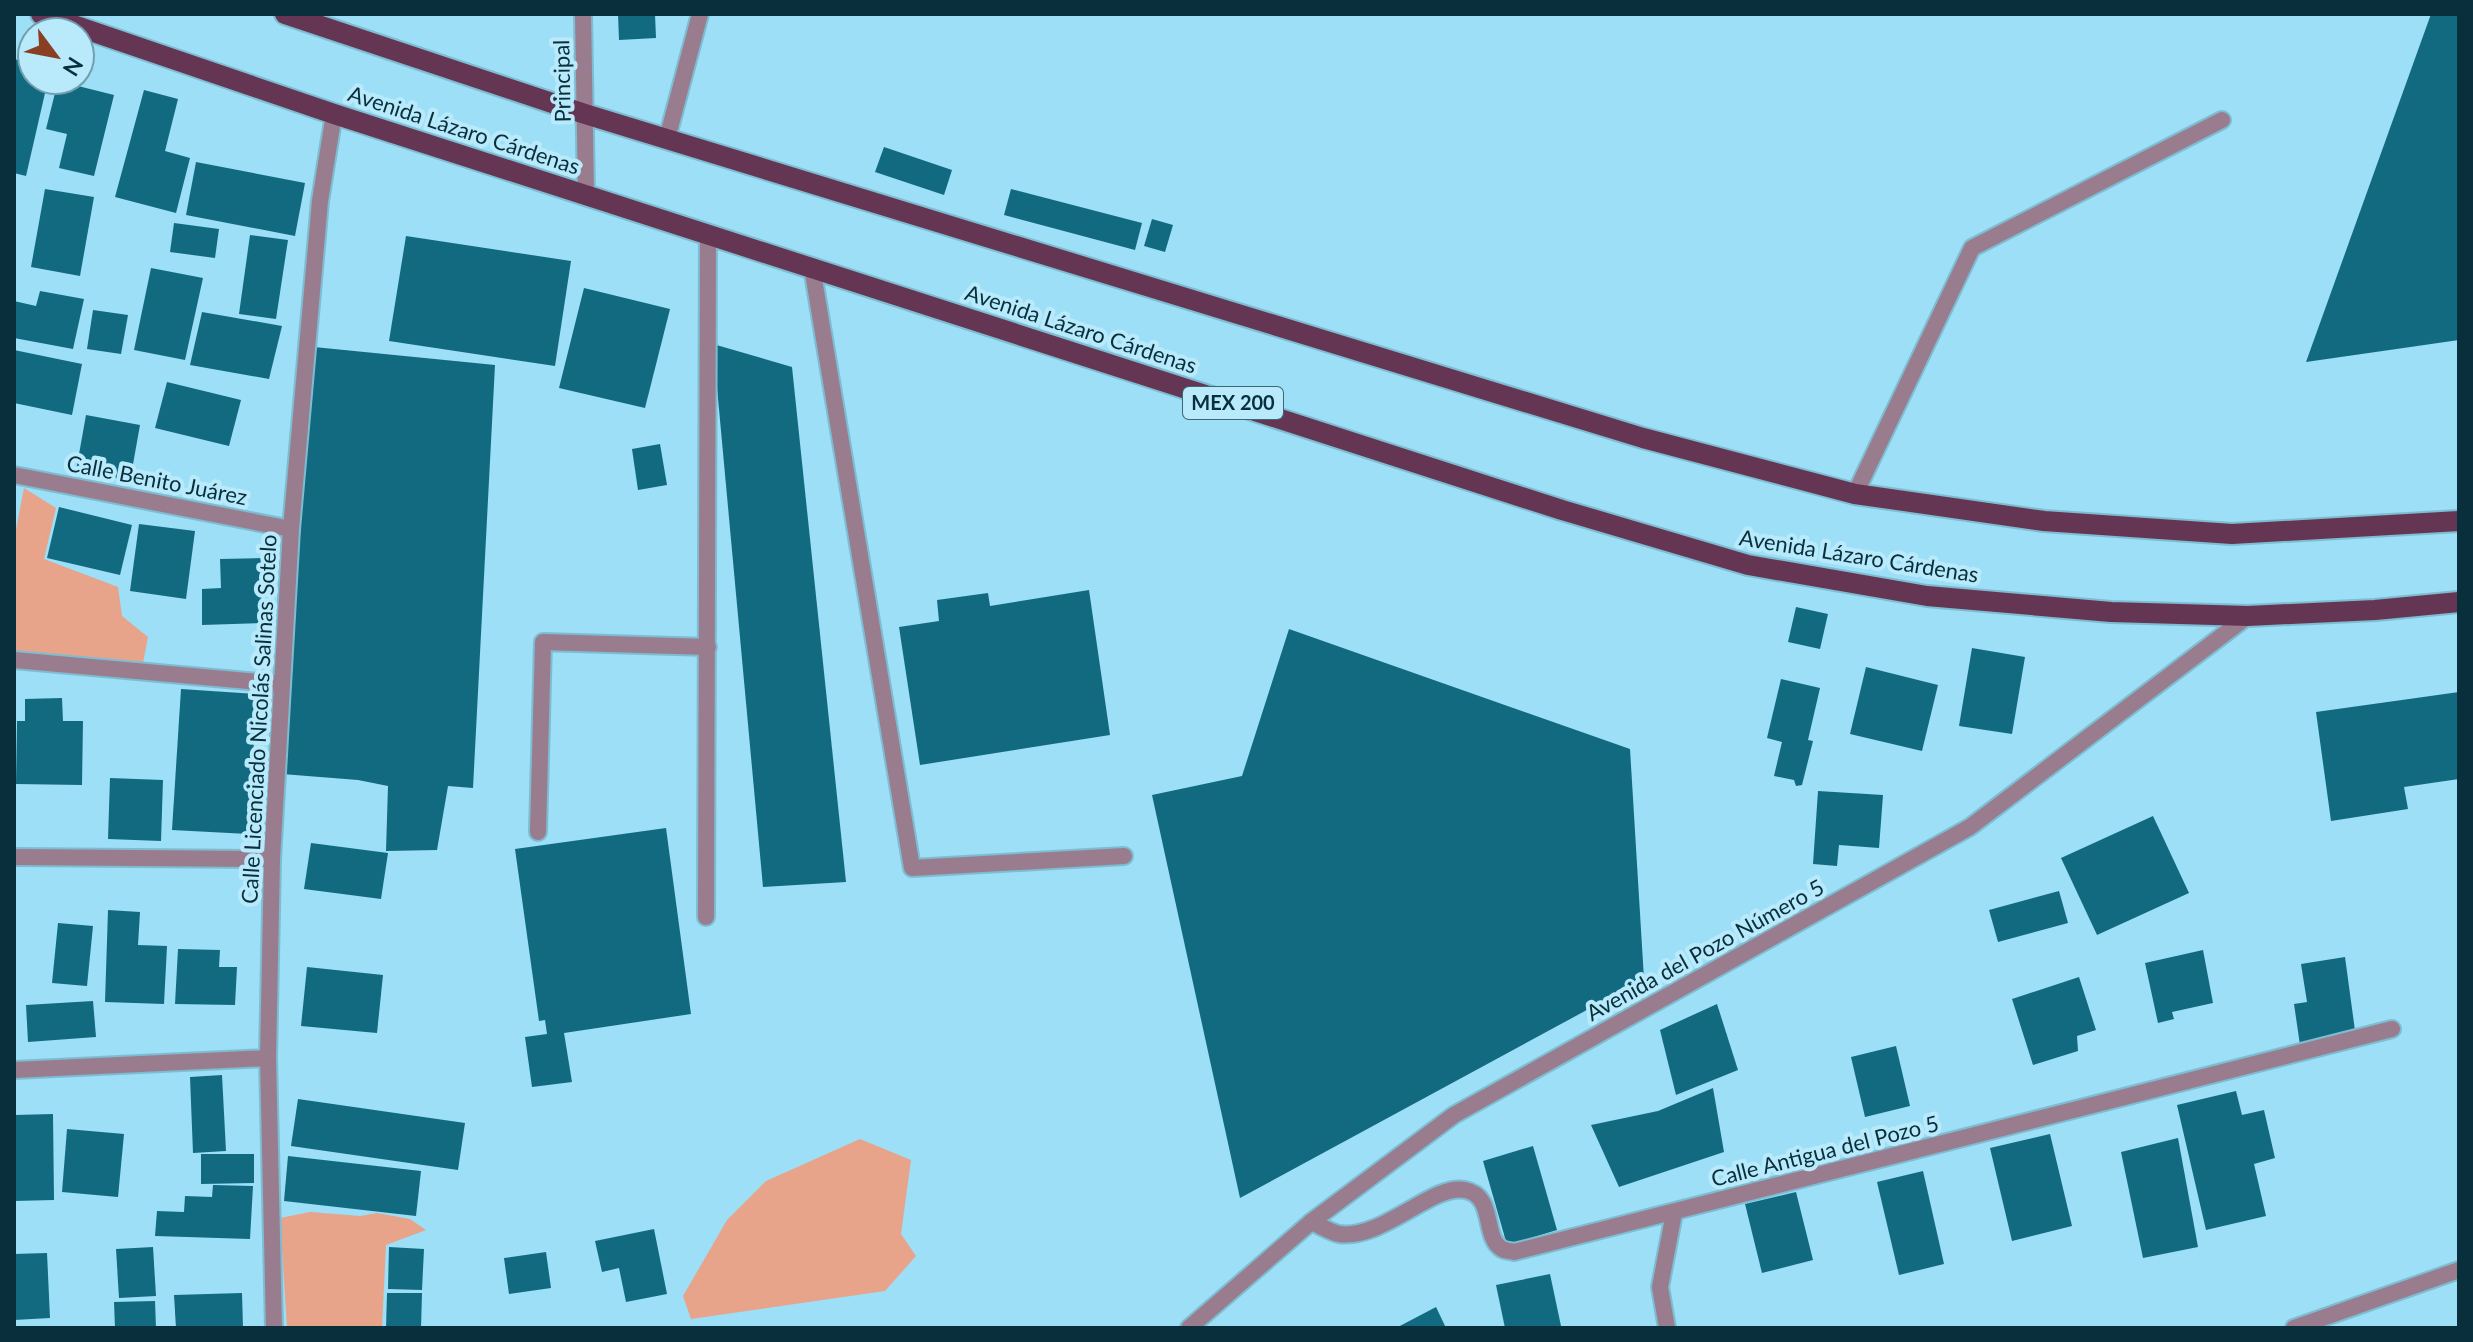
<svg xmlns="http://www.w3.org/2000/svg" width="2473" height="1342" font-family="Lato,sans-serif">
<rect width="100%" height="100%" fill="#9cdff7"/>
<g fill="#e7a48b">
<path d="M24,488L56,508L44,559L118,587L122,616L148,637L143,663H45L14,650V540Z"/>
<path d="M860,1139L911,1160L901,1234L916,1256L885,1291L691,1319L683,1296L727,1220L766,1181Z"/>
<path d="M310,1212L360,1216L377,1213L410,1219L426,1230L386,1245L382,1328H287L280,1218Z"/>
</g>
<g fill="#126a81">
<path d="M618,14H655L656,38L619,40Z"/>
<path d="M2431,14H2459V340L2306,362Z"/>
<path d="M14,59L32,63V80H48L26,176L14,173Z"/>
<path d="M58,81L114,95L94,176L59,168L67,134L46,129Z"/>
<path d="M144,90L178,99L165,151L190,158L176,213L115,197Z"/>
<path d="M884,147L952,170L944,195L875,172Z"/>
<path d="M196,162L305,183L295,236L186,215Z"/>
<path d="M45,189L94,197L80,276L31,267Z"/>
<path d="M1011,189L1142,223L1135,250L1004,215Z"/>
<path d="M1152,219L1173,225L1165,252L1144,246Z"/>
<path d="M174,223L219,229L215,258L170,252Z"/>
<path d="M250,235L288,240L276,319L239,314Z"/>
<path d="M406,236L571,261L555,366L389,341Z"/>
<path d="M151,268L203,278L185,360L134,350Z"/>
<path d="M584,288L670,309L645,408L559,388Z"/>
<path d="M40,291L84,299L73,349L14,338V301L36,306Z"/>
<path d="M93,310L128,315L121,354L87,349Z"/>
<path d="M202,312L282,326L269,379L190,365Z"/>
<path d="M713,344L792,367L846,882L763,887Z"/>
<path d="M314,347L495,365L473,788L448,786L437,850L386,851L388,786L358,780L282,774Z"/>
<path d="M14,350L82,364L72,415L14,403Z"/>
<path d="M167,382L241,400L229,446L155,428Z"/>
<path d="M86,415L140,425L130,481L76,471Z"/>
<path d="M660,444L667,485L638,490L632,449Z"/>
<path d="M59,507L132,525L120,575L47,558Z"/>
<path d="M139,524L195,531L186,599L130,591Z"/>
<path d="M262,558V623L202,625V589L221,588L220,559Z"/>
<path d="M1089,590L1110,735L920,765L899,627L939,621L937,600L988,593L990,606Z"/>
<path d="M1796,607L1828,614L1820,649L1788,642Z"/>
<path d="M1289,629L1630,749L1644,979L1240,1198L1152,795L1242,776Z"/>
<path d="M1972,648L2025,657L2012,734L1959,726Z"/>
<path d="M1866,667L1938,685L1922,751L1850,734Z"/>
<path d="M1781,679L1820,688L1808,740L1813,741L1802,785L1796,786L1794,780L1774,776L1782,742L1767,738Z"/>
<path d="M181,689L257,694L248,834L172,830Z"/>
<path d="M2459,692V779L2404,787L2408,809L2331,821L2316,712Z"/>
<path d="M62,698L63,721H83L82,785L16,784L17,721H25V699Z"/>
<path d="M110,778L163,780L161,841L108,839Z"/>
<path d="M1818,791L1883,795L1879,848L1839,845L1837,866L1813,864Z"/>
<path d="M2153,816L2189,893L2097,935L2061,858Z"/>
<path d="M666,828L691,1014L564,1033L572,1082L532,1087L525,1037L547,1034L545,1020L539,1021L515,849Z"/>
<path d="M311,843L388,853L381,899L304,889Z"/>
<path d="M2059,891L2068,923L1998,942L1989,910Z"/>
<path d="M108,910L140,912L138,945L167,946L164,1004L105,1002Z"/>
<path d="M58,923L93,926L87,986L52,983Z"/>
<path d="M178,949L220,950L219,967H237L235,1005L175,1004Z"/>
<path d="M2203,950L2213,1003L2172,1012L2174,1019L2158,1023L2145,963Z"/>
<path d="M2345,957L2356,1038L2300,1045L2294,1004L2307,1002L2301,964Z"/>
<path d="M307,967L383,975L377,1033L301,1026Z"/>
<path d="M2079,977L2096,1030L2077,1036L2078,1051L2033,1065L2012,999Z"/>
<path d="M93,1001L96,1037L28,1042L26,1005Z"/>
<path d="M1717,1004L1738,1070L1676,1095L1660,1030Z"/>
<path d="M1896,1046L1910,1106L1865,1117L1851,1057Z"/>
<path d="M222,1075L226,1151L193,1153L190,1077Z"/>
<path d="M1713,1088L1724,1152L1619,1187L1591,1125L1658,1111Z"/>
<path d="M2236,1091L2242,1115L2264,1110L2275,1158L2254,1164L2266,1216L2206,1230L2177,1105Z"/>
<path d="M298,1099L465,1123L458,1170L291,1146Z"/>
<path d="M53,1114L54,1200L14,1201V1115Z"/>
<path d="M67,1129L124,1134L118,1197L62,1192Z"/>
<path d="M2050,1134L2072,1226L2012,1241L1990,1148Z"/>
<path d="M2178,1138L2198,1247L2143,1258L2121,1152Z"/>
<path d="M1533,1146L1557,1230L1507,1245L1483,1161Z"/>
<path d="M201,1154H254V1183L201,1184Z"/>
<path d="M288,1156L421,1171L416,1216L284,1201Z"/>
<path d="M1923,1171L1944,1264L1899,1275L1877,1182Z"/>
<path d="M213,1185L253,1186L250,1239L155,1236L157,1211L184,1212L185,1196L212,1197Z"/>
<path d="M1796,1192L1813,1260L1762,1273L1745,1204Z"/>
<path d="M654,1229L667,1294L626,1302L619,1268L602,1272L595,1241Z"/>
<path d="M153,1247L156,1296L119,1298L116,1249Z"/>
<path d="M389,1247L424,1249L422,1290L388,1289Z"/>
<path d="M546,1252L551,1288L509,1294L504,1258Z"/>
<path d="M47,1253L50,1318L14,1320V1254Z"/>
<path d="M1550,1274L1561,1326L1550,1328H1505L1496,1285Z"/>
<path d="M242,1293L243,1328H176L174,1295Z"/>
<path d="M387,1293H422L421,1328H386Z"/>
<path d="M155,1301L156,1328H115L114,1302Z"/>
<path d="M1436,1307L1446,1328H1396Z"/>
</g>
<g fill="none" stroke-linecap="round" stroke-linejoin="round">
<defs>
<g id="service">
<path d="M667,139L700,14"/>
<path d="M812,267L912,868L1124,856"/>
<path d="M1855,494L1972,248L2222,120"/>
<path d="M538,832L543,642L708,647"/>
<path d="M706,917L708,234"/>
</g>
<g id="minor">
<path d="M14,475L291,529"/>
<path d="M14,660L282,684"/>
<path d="M14,857L272,859"/>
<path d="M14,1070L268,1058"/>
<path d="M1311,1222C1319,1225 1330,1232 1339,1234C1383,1240 1433,1183 1465,1190C1496,1196 1482,1237 1502,1249C1506,1251 1510,1251 1514,1252L2392,1029"/>
<path d="M274,1328L268,1058L272,859L291,529L320,201L334,114"/>
<path d="M1189,1328L1311,1222L1454,1115L1970,827L2248,616"/>
<path d="M1667,1328L1660,1287L1674,1213"/>
<path d="M2294,1328L2459,1270"/>
</g>
<path id="tertiary" d="M583,14L586,195"/>
<g id="primary">
<path d="M41,14L334,114L1562,510L1748,565L1927,596L2111,612L2248,616L2375,610L2459,602"/>
<path d="M285,14L585,114L1643,438L1855,494L2044,521L2232,534L2459,521"/>
</g>
</defs>
<use href="#service" stroke="#7ebcd1" stroke-width="20"/>
<use href="#minor" stroke="#7ebcd1" stroke-width="20"/>
<use href="#tertiary" stroke="#7ebcd1" stroke-width="20"/>
<use href="#primary" stroke="#7ebcd1" stroke-width="24"/>
<use href="#service" stroke="#997d8e" stroke-width="16"/>
<use href="#minor" stroke="#997d8e" stroke-width="16"/>
<use href="#tertiary" stroke="#997d8e" stroke-width="16"/>
<use href="#primary" stroke="#653654" stroke-width="20"/>
</g>
<g text-anchor="middle" stroke-width="8" stroke-linejoin="round" paint-order="stroke">
<rect fill="#b8eafc" stroke="#3d6775" stroke-width="2" x="1183" y="387" width="100" height="32" rx="6"/>
<g font-size="20" font-weight="bold" fill="#082f3b">
<text x="1233" y="410">MEX 200</text>
</g>
<g font-size="22" fill="#082f3b" stroke="#b8eafc">
<text transform="translate(562 81) rotate(-91)" y="8">Principal</text>
<text transform="translate(464 130) rotate(18)" y="8">Avenida Lázaro Cárdenas</text>
<text transform="translate(1081 329) rotate(18)" y="8">Avenida Lázaro Cárdenas</text>
<text transform="translate(157 480) rotate(11)" y="8">Calle Benito Juárez</text>
<text transform="translate(1859 556) rotate(9)" y="8">Avenida Lázaro Cárdenas</text>
<text transform="translate(259 719) rotate(-87)" y="8">Calle Licenciado Nicolás Salinas Sotelo</text>
<text transform="translate(1705 950) rotate(-29)" y="8">Avenida del Pozo Número 5</text>
<text transform="translate(1825 1151) rotate(-14)" y="8">Calle Antigua del Pozo 5</text>
</g>
</g>
<rect width="2473" height="1342" fill="none" stroke="#082f3b" stroke-width="32"/>
<g transform="translate(56 56) rotate(122)"><circle r="38" fill="#b8eafc" stroke="#729faf" stroke-width="2"/>
<path d="M0-6L14 30L0 20L-14 30Z" fill="#894022"/>
<text y="-12" font-size="22" font-weight="bold" text-anchor="middle" fill="#082f3b">N</text>
</g>
</svg>
